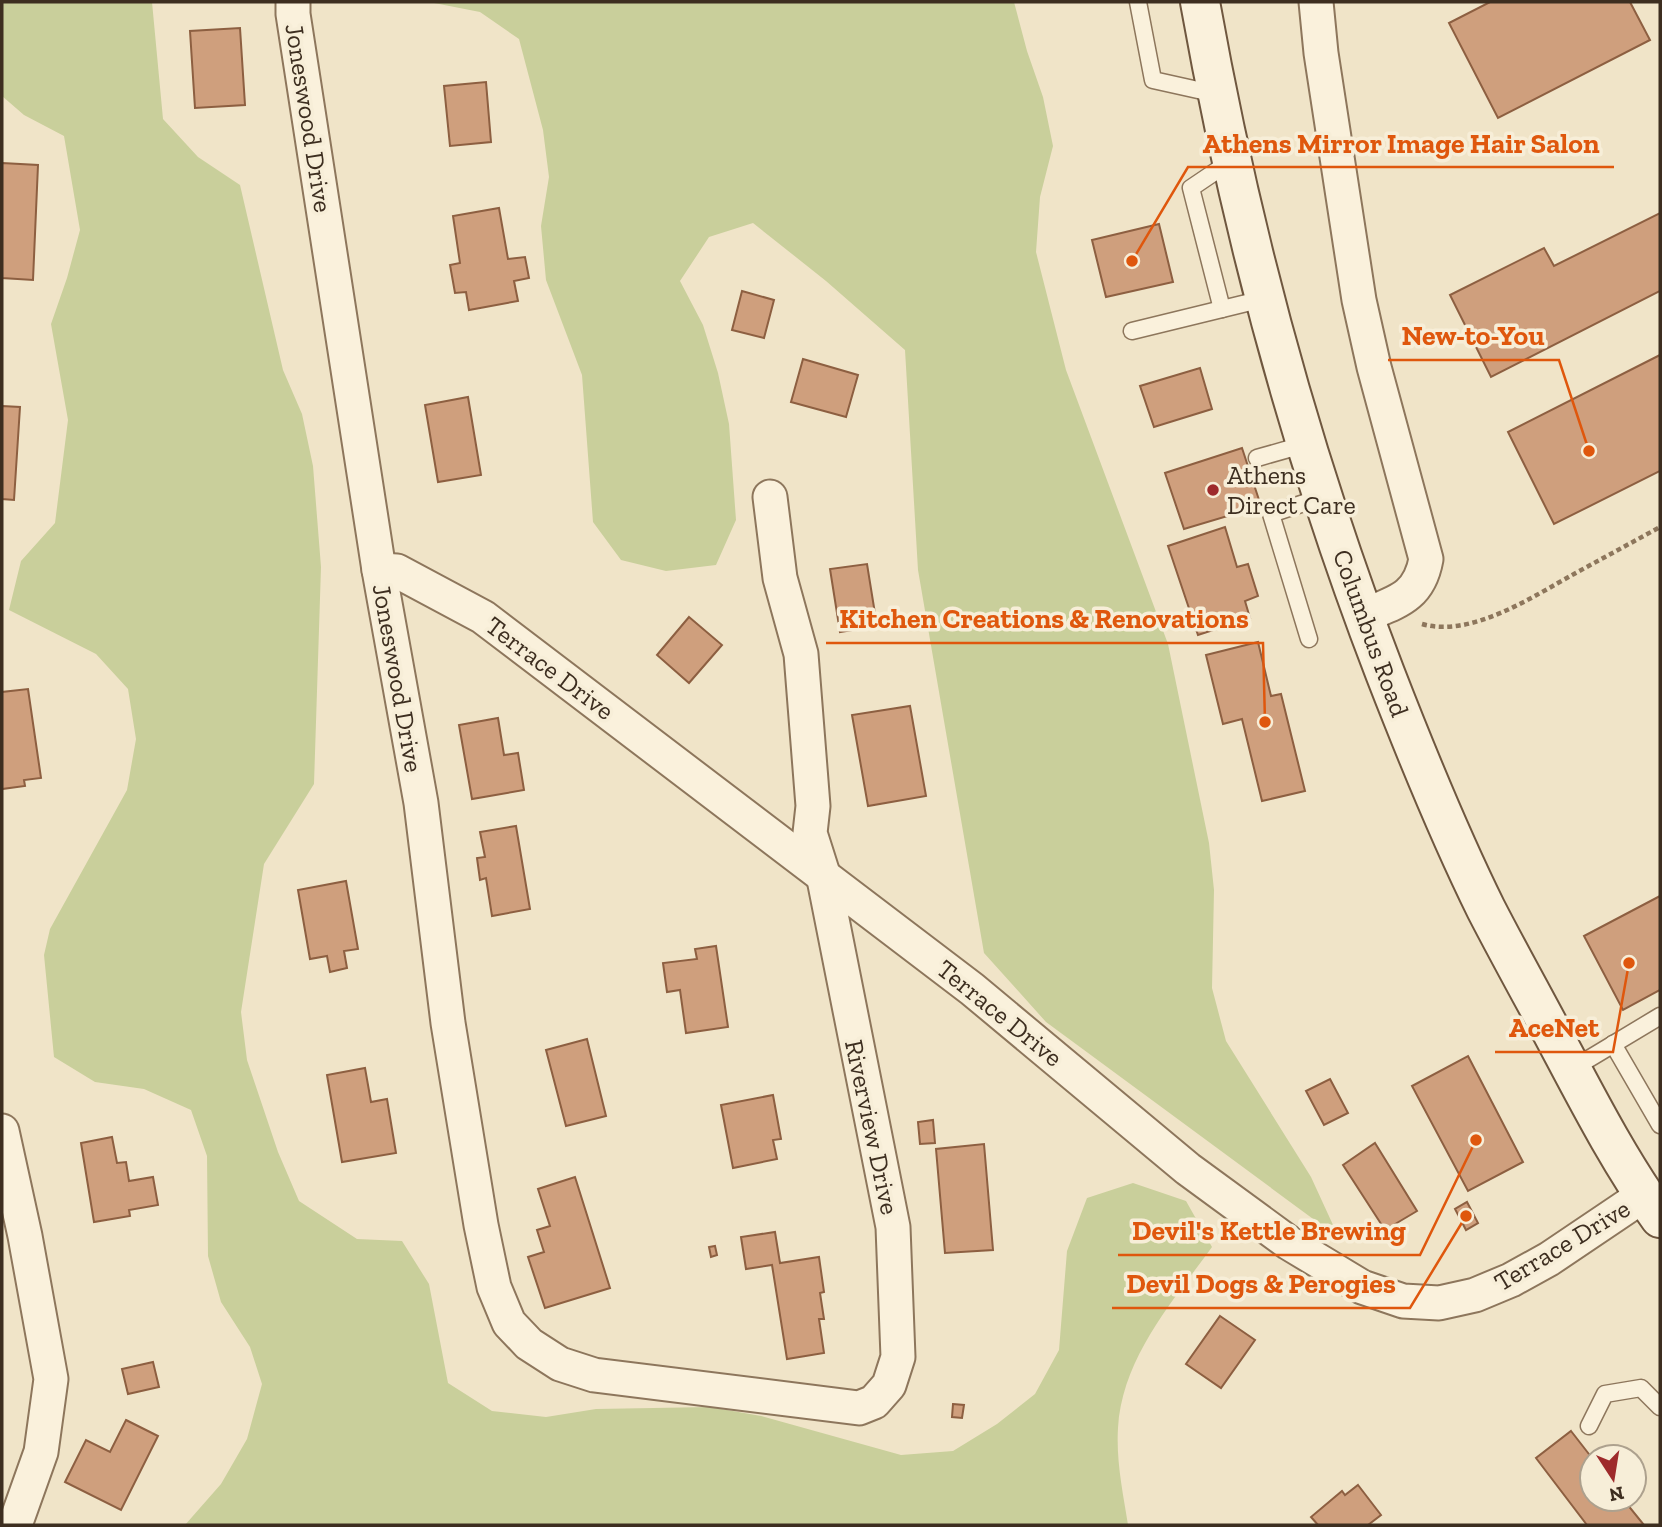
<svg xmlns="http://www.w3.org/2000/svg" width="1662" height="1527" font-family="'Zilla Slab',serif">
<rect width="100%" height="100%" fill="#f0e4c8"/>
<g fill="#c9cf9b">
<path d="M2,2H152L163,119L198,157L240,185L283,370L302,414L313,466L321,567L314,784L264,864L241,1012L247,1060L278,1152L299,1201L357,1239L402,1241L429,1284L448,1383L492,1411L546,1417L596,1409L710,1407L761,1416L901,1455L953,1451L997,1424L1035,1394L1059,1350L1067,1251L1087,1198L1133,1183L1186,1201L1212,1247C1173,1301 1122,1358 1118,1428C1116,1461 1123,1493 1128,1525H185L221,1484L247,1439L262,1384L250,1347L221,1302L208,1256L207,1156L191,1110L144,1089L95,1082L54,1057L44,955L50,929L127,790L136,739L128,689L96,654L9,610L21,561L55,523L68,420L51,324L67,278L80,230L64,136L24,115L2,96Z"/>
<path d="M429,2H1014L1027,51L1043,97L1053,146L1040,197L1036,252L1066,370L1168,644L1209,843L1214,890L1212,988L1226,1041L1311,1177L1339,1238L1046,1022L984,953L918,570L905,350L826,281L753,223L709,237L680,281L703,325L718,373L729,424L736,520L716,565L666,571L621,560L593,522L582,375L546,280L541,226L549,177L543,130L519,39L480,12Z"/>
</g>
<g fill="#cf9f7d" stroke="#8d5f41" stroke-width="2">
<path d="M1490,2H1630L1650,40L1498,118L1449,23Z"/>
<path d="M240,28L245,105L195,108L190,31Z"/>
<path d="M486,82L491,142L450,146L444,86Z"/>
<path d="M2,163L38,165L33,280L2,278Z"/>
<path d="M499,208L508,259L525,257L529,278L514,281L518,301L469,310L466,292L455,293L450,265L460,263L453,216Z"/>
<path d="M1660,213V291L1491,377L1450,295L1544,248L1554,266Z"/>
<path d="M1159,224L1173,282L1106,297L1092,240Z"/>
<path d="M742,291L774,300L764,338L732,330Z"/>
<path d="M1660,355V471L1554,524L1508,432Z"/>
<path d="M803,359L858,375L846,417L791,402Z"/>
<path d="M1200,368L1212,409L1154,427L1140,386Z"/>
<path d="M468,397L481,475L438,482L425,405Z"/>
<path d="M2,406L20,407L14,500L2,499Z"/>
<path d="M1242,448L1261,506L1184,529L1165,473Z"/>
<path d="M1225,527L1237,567L1248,564L1258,596L1245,601L1250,618L1198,635L1168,546Z"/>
<path d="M867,564L877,626L840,632L830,569Z"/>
<path d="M689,617L722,645L689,683L657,655Z"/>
<path d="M1258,642L1271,696L1281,694L1305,791L1262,801L1242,719L1223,724L1206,655Z"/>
<path d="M28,689L41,778L24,780L25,786L2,789V692Z"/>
<path d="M910,706L926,796L868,806L852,715Z"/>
<path d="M498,718L504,755L518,753L524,790L472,799L459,725Z"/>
<path d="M516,826L530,909L492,916L486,878L480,880L477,858L485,857L480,832Z"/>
<path d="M346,881L358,949L344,951L347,968L330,972L327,956L310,959L298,890Z"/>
<path d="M1660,896V990L1623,1010L1584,936Z"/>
<path d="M716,946L728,1027L686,1033L680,990L667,992L663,963L697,959L695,949Z"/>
<path d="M587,1039L606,1116L566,1126L546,1050Z"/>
<path d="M1468,1056L1523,1162L1468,1191L1412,1086Z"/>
<path d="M365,1068L371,1102L387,1099L396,1153L342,1162L327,1075Z"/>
<path d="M1330,1079L1348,1113L1324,1125L1306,1091Z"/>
<path d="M773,1095L781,1139L773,1140L777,1159L733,1168L721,1105Z"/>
<path d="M933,1120L935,1143L920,1144L918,1122Z"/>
<path d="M112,1137L117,1163L126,1162L129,1181L153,1177L158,1205L129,1210L130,1216L94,1222L81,1143Z"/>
<path d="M1375,1143L1417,1211L1385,1230L1343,1165Z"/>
<path d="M984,1144L993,1250L945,1253L936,1149Z"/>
<path d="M575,1177L610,1288L545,1308L528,1257L544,1252L537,1230L550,1226L538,1189Z"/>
<path d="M1467,1202L1478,1223L1466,1230L1455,1209Z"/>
<path d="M775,1232L780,1263L819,1257L824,1292L820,1293L824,1319H819L824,1353L787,1359L772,1265L746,1269L741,1237Z"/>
<path d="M715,1246L717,1255L711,1257L709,1247Z"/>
<path d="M1220,1316L1255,1340L1221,1388L1186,1364Z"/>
<path d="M153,1362L159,1387L128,1394L122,1369Z"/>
<path d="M953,1404L964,1405L962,1418L952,1417Z"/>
<path d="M126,1420L158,1436L121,1510L65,1482L86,1440L110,1452Z"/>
<path d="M1571,1431L1592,1458V1499H1623L1644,1525H1587L1536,1458Z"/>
<path d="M1358,1485L1381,1515L1368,1525H1318L1311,1517L1342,1491L1345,1495Z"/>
</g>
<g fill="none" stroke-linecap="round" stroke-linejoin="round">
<defs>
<g id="lane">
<path d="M1138,2L1153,80L1216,94"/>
<path d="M1222,309L1191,188L1231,161"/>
<path d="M1132,331L1263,299"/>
<path d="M1257,458L1306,444"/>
<path d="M1309,639L1271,514L1322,497"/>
<path d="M1613,1044L1660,1125"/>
<path d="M1572,1069L1660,1016"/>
<path d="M1589,1426L1605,1394L1641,1388L1660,1407"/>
</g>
<g id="street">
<path d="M293,2V14L379,570L421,803L448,1023L481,1225L494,1287L509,1323L529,1344L560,1364L594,1375L859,1408L874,1402L889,1385L898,1357L893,1227L823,874L810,833L813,806L801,654L780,578L770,497"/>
<path d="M1316,2L1321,53L1359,300L1374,367L1426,559C1419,598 1396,602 1363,616"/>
<path d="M379,570L397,571L483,617L972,989L1188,1169L1289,1243L1362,1287L1403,1301L1439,1303L1475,1295L1511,1280L1549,1259L1644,1195"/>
<path d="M2,1131L25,1236L51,1379L41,1452L15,1525"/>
</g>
<path id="secondary" d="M1200,2C1241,231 1301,455 1385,673C1416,753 1448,832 1486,909C1503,942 1521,975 1539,1008C1577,1078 1613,1153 1660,1218"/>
</defs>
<use href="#lane" stroke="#8d765c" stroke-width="19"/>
<use href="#street" stroke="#8d765c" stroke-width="37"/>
<use href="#secondary" stroke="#6f573f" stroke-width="42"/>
<path stroke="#8d765c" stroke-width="4.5" stroke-dasharray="5 3.5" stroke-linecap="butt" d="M1422,624C1471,638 1532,597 1574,574C1603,558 1631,543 1660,527"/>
<use href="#lane" stroke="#faf1dc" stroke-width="16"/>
<use href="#street" stroke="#faf1dc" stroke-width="33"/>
<use href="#secondary" stroke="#faf1dc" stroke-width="38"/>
</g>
<circle fill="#9e2a2b" stroke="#f7eed8" stroke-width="2.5" cx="1213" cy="490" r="7"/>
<g text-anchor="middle" stroke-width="7" stroke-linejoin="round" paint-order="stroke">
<g font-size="26" fill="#3d2e20" stroke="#f7eed8">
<text transform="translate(309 118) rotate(81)" y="9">Joneswood Drive</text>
<text transform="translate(1371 633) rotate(70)" y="9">Columbus Road</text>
<text transform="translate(550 668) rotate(37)" y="9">Terrace Drive</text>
<text transform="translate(398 678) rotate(80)" y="9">Joneswood Drive</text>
<text transform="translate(1000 1013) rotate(39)" y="9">Terrace Drive</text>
<text transform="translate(872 1127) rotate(78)" y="9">Riverview Drive</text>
<text transform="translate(1562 1245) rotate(-31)" y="9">Terrace Drive</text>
</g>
<g font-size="26" fill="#3d2e20" stroke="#f7eed8" text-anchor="start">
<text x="1227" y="484">Athens<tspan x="1227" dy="30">Direct Care</tspan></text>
</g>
</g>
<path fill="none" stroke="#df570d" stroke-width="2.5" d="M1132 261L1188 167H1614M1589 451L1559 360H1388M1265 722L1263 643H826M1629 963L1613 1052H1495M1476 1140L1420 1255H1118M1466 1216L1410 1308H1112"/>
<g fill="#df570d" stroke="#f7eed8" stroke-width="2.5">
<circle cx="1132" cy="261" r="7"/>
<circle cx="1589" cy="451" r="7"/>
<circle cx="1265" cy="722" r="7"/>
<circle cx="1629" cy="963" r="7"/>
<circle cx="1476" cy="1140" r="7"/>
<circle cx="1466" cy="1216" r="7"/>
</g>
<g font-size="28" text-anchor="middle" font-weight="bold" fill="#df570d" stroke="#f7eed8" stroke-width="7" stroke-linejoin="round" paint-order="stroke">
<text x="1401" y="153">Athens Mirror Image Hair Salon</text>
<text x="1473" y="345">New-to-You</text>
<text x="1044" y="628">Kitchen Creations &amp; Renovations</text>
<text x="1554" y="1037">AceNet</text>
<text x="1269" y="1240">Devil's Kettle Brewing</text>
<text x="1261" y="1293">Devil Dogs &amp; Perogies</text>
</g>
<rect width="1662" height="1527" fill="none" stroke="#3d2e20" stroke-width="7"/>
<g transform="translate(1613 1478) rotate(168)"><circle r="33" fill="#f7eed8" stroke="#ada18e" stroke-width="2"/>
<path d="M0-5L12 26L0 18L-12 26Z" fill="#9e2a2b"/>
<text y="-10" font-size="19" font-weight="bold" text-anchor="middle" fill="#3d2e20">N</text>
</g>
</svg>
